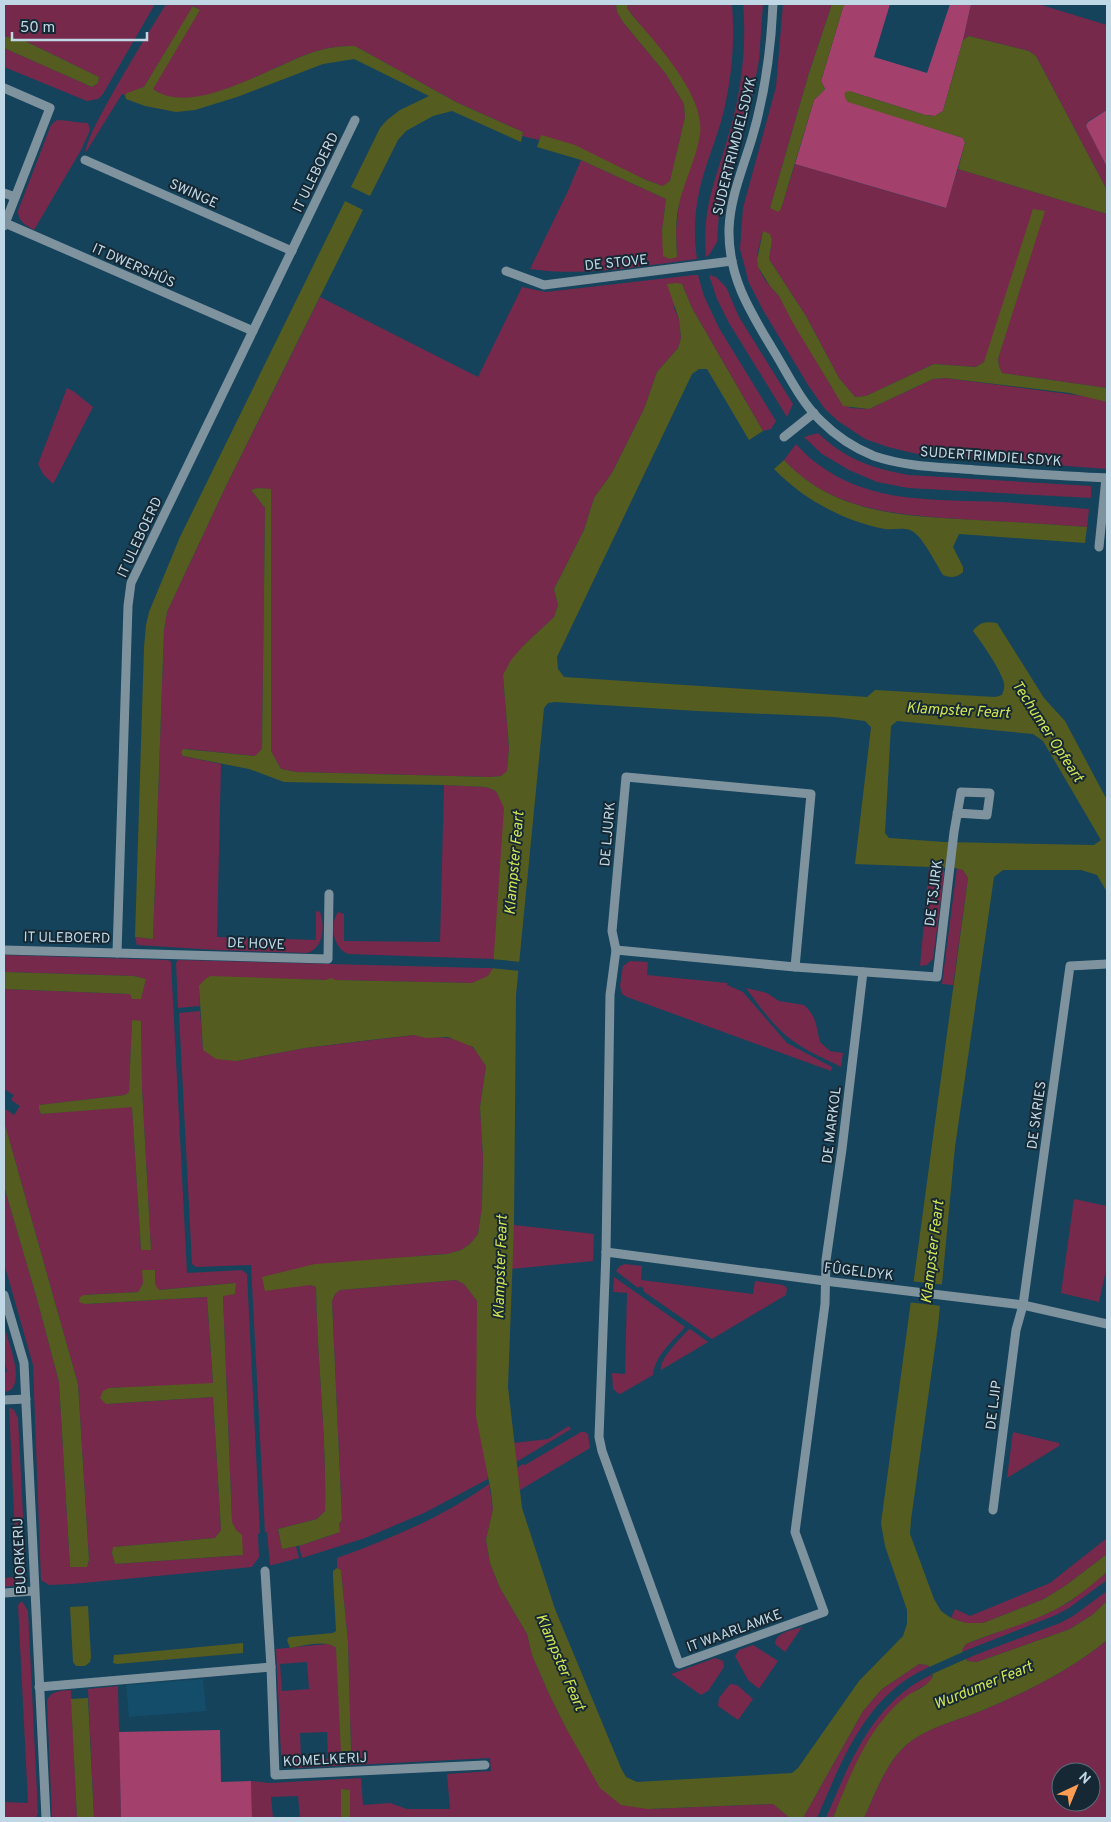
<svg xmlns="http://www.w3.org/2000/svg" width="1111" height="1822" font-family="Overpass,sans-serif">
<rect width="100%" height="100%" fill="#15435b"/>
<path fill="#144d6a" d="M203,1679L206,1711L129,1717L126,1685Z"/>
<g fill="#76294b" fill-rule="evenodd">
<path d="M4,4H155L103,94L98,99L87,101L4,67V48L92,87L98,83L99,77L25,41L4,36Z"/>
<path d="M166,4H616L617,12L623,22L666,74L684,104L685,117L670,182L663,186L646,180L541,136L539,140L522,136L523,132L456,102L355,46C342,46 330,47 317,51C274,64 211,108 166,96C161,95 157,91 152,89L200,10L194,6L144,87L125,95L122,94L86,152C84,135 153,26 166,4Z"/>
<path d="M627,4H732C735,39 732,76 724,110C717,140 703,168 698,198C694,219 694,238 697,259C642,266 586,277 530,269L568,191L581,160L666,199L662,231L677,257L676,231L679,202L700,134L694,101L685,84L674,67L632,15L627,8Z"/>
<path d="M743,4H763L759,60L752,97L724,190L719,212L717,242L709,255L706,257C702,208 715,182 728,137C741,95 747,47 743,4Z"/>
<path d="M783,4H832L809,73L770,208L781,209L795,164L945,208L958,169L1107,214V388L1002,373L999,366L998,359L1044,211L984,362L976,367L934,364L866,396L855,397L839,378L806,316L769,259L772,240L763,232C753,264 756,271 779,296L832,388L850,408L869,409L933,379L945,378L1091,397L1107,402V469L944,457L917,454L888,447L865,439L838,421L825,409L808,385L763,310L749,283L740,249L743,208L776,87Z"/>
<path d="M971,4H1038L1107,25V110L1088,121L1086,126L1107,167V190L1036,56L1029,51L969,36L963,40Z"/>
<path d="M57,120C67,120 77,123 88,123L90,130L81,150L34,230C26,225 18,222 18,211L51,125Z"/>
<path d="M694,275H698L704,296L719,328L776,421L771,429L763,431L692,308L682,284L674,308L679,319L681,338L678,348L657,372L644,409L612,473L594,498L584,530L554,589L558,605L554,617L524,645L503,675L509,749L507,771L501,776L490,777L297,772L281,769L271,751V490L259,488L251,490L265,508L262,749L256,756L186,749L181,753L183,756L221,764L217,937L316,940V911L320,912C325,926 324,948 307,953L217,950L137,945L135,937L153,939L164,630L167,612L226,486L320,297L478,377L522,287L546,292Z"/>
<path d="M709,275L716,277L726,287L739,317L793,404L787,417L729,323L717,299Z"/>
<path d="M67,388L73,391L93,407L53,484L43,474L38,464Z"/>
<path d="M818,433C845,459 873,469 909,475L1091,486V498L908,488L877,482L849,470L822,454L804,437Z"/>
<path d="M796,444C802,450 808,457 815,462C870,505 936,499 1001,502C1031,504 1060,507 1089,509L1087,527C1049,524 1010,522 972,520C904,515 834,514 784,460Z"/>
<path d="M444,785L486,787L496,791L505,808L494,959L348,954C333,947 329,926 338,912L344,914V941L440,942Z"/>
<path d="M929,867H944V876L933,959L927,965L920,966Z"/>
<path d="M957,868L963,870L968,878L953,985L942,984Z"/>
<path d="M4,955L168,960L171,962L187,1273L242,1270L247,1274L260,1533L258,1534L259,1557L252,1567L72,1584L49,1585L41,1580L33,1365L4,1263V1186L37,1299L59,1382L70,1567L88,1564L89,1560L78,1384L4,1121V1108L14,1115L20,1106L11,1100L14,1095L4,1089V989L131,994L133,997L141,998L146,979L134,976L4,972ZM132,1021H141L142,1088L151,1250H141L132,1106L41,1114L39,1109L40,1105L125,1095L129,1092ZM143,1270L158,1290L236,1283L235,1294L223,1295L232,1522L243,1555L115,1564L112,1553L114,1547L215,1538L221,1530L213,1397L106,1404L109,1388L213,1384L207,1297L85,1304L84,1295L138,1292L143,1283Z"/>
<path d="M178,960L484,968H493C491,978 481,980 472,983L278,979L199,986L200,1006L178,1008L176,963Z"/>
<path d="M630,961L648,962L647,975L727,983V985L743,992L787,1043L832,1067L831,1071L627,997L622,994L620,986L623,966Z"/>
<path d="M746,988L767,993L779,1001L804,1005C817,1017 816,1026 820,1042L830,1051L843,1053L841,1067C826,1059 810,1053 796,1043C776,1030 760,1007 746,988Z"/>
<path d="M200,1011L203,1050L236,1061L305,1048L414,1035C434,1039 455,1034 472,1047C477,1051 482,1060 486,1066L480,1107L483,1157L482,1206L478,1234L470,1244L461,1250L447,1254L419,1256L310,1285L316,1287C317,1362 327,1436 325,1511L317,1519L278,1529L282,1549L296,1546L299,1558L272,1565H270L267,1532L265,1533L251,1265L196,1267L192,1264L179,1013Z"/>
<path d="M1074,1199L1107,1206V1266L1099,1302L1061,1293Z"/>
<path d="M514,1225L594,1234L593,1261L511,1269Z"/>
<path d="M625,1264L642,1266L641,1280L753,1294L755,1281L783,1285L787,1288L786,1295L712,1339L643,1291L644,1289L640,1286L638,1288L616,1271L620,1266Z"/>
<path d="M614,1277L685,1327C673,1341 655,1355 653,1375L622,1393L619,1394L613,1389L612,1373L625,1374L627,1293L613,1292Z"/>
<path d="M456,1280L464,1284L477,1301L478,1342L488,1479L424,1513L365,1538L302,1558L299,1546L329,1536L333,1534L342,1520L332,1301L335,1294L340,1290Z"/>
<path d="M4,1325C8,1342 23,1375 12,1389L4,1393V1372H7L4,1357Z"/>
<path d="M690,1329L708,1342L661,1370C659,1359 681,1338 688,1330Z"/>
<path d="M9,1407L14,1410L18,1418L26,1573C24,1585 15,1586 4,1587V1578L17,1577Z"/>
<path d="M569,1426L571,1429L516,1462L514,1443L548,1439Z"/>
<path d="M581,1432H585L588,1434L590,1448L520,1490L517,1468L523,1464L525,1465Z"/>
<path d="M1013,1432L1059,1443V1446L1007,1478Z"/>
<path d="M489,1484L493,1509L486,1540L490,1563L500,1588L527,1634L532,1655L549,1694L566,1728L648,1809L773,1804L790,1818H350V1790L341,1789V1818H300L298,1796L271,1797L273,1818H252L251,1781L270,1783L361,1778L363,1805L390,1803L407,1809H450L447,1774L491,1771L490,1758L295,1768C286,1766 284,1762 281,1754L276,1649L326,1644L333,1645L336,1648L351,1751L348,1642L341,1570L337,1568V1558C390,1539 443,1517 489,1484ZM307,1662L309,1689L282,1691L280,1664ZM327,1732L328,1759H301L300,1733Z"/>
<path d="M1107,1538V1554L1065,1586L1044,1599L983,1623H966L951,1618L955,1609L970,1616L1050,1583Z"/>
<path d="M1107,1572V1580L1069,1608L1056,1615L962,1652V1650L966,1644L1046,1614L1069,1602Z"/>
<path d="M1107,1591V1601L1092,1615L1070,1629L977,1662L967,1661L966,1659L975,1655L1060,1623L1073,1616Z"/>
<path d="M22,1601L28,1611L38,1813L36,1818H4V1802L28,1803L18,1605Z"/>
<path d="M802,1627L785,1652L775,1644C775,1633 792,1630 802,1627Z"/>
<path d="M1107,1640V1818H864C875,1794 885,1765 905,1746C928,1726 961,1720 988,1708C1030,1690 1072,1669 1107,1640ZM1061,1772H1091V1802H1061Z"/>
<path d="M753,1645L778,1661L759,1689L748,1680L735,1656L739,1650Z"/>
<path d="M715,1658L723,1661L724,1667L708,1691L701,1695L671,1674Z"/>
<path d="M919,1664L928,1665L929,1667C866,1695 843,1758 817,1818H803L863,1711L882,1689Z"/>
<path d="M933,1674L930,1683L918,1689L837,1808L833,1818H826C850,1762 873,1701 933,1674Z"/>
<path d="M730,1684L737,1685L753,1699L738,1720L718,1706L719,1698Z"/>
<path d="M118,1686L121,1818H94L88,1689Z"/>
<path d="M71,1690L77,1818H52L47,1700C52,1690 61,1691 71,1690Z"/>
</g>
<g fill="#a4406c">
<path d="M844,4H890L874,57L927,73L950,4H971L963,40L943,111L935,116L925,115L849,91L926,126L963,138L965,143L946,208L795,164L814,100L825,89L821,81Z"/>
<path d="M1107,110V167L1086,126L1088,122Z"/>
<path d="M220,1730L221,1782L251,1781L252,1818H121L119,1732Z"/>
</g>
<g fill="#555c20" fill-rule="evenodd">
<path d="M616,4H627V8L632,15C655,42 706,96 700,134C697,156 686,178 680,200C675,218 676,238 677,257L670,259L663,256L662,231L666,199L581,160L537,147L541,135L575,145L646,180L663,186L670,181L685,117L684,104L666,74L623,22L617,12Z"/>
<path d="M832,4H844L821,81L825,89L814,100L781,209L778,212L770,208L809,73Z"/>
<path d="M193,6L200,10L153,89C194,119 275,63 317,51C330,47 342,46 355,46L456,102L523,132L521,142L452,111L433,116L406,131L398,140L370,196L351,187L380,128L387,120L400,110L429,96L354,59L323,64L237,97L195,110L176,112L145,106L126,99L125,95L127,93L144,87Z"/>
<path d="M4,36L25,41L99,77L98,83L92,87L4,48Z"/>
<path d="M969,36L1029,51L1036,56L1107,190V214L958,169L965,143L963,138L848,102C845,99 844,96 845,92L849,91L925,115L935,116L943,111L963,40Z"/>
<path d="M345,201L363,210L226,486L167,612L164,630L153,939L135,937L144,647L146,625L149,612L180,537Z"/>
<path d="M1033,209L1045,211L998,359L999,366L1002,373L1107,388V402L1070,393L945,378L933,379L869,409L843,406L793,323L779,296L770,286L758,267L757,260L763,231L770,234L772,240L769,259L806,316L839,378L855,397L866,396L934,364L976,367L984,362Z"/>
<path d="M677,283L682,284L692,308L763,431L749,440L707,369H699L692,374L557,657L558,669L564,677L867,697L875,690L995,697L1002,695C1003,691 1005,688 1004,683C1001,670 982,643 973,631C979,622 986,621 997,623L1044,698L1065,721L1107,800V892L1097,875L1081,870H1003L994,877L955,1147L938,1326L911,1520L910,1534L934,1599L941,1611L951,1618L966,1623H983L1044,1599L1065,1586L1107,1554V1572C1088,1588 1069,1604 1046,1614C1020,1626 992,1633 966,1644L962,1650L967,1661L977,1662L1070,1629L1092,1615L1107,1601V1640C1072,1669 1030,1690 988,1708C961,1720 928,1726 905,1746C885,1765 875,1794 864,1818H833C845,1788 861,1746 882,1721C889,1712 897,1703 907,1696C917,1689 928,1687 933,1676L928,1665L919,1664L882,1689L863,1711L803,1818H790L773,1804L648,1809L621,1805L600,1788L566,1728L549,1694L532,1655L527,1634L500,1588L490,1563L486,1540L493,1509L491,1492L476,1416L477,1301L464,1284L456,1280L340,1290L335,1294L332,1301L342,1520L339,1524L340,1532L302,1545L282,1549L278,1529L317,1519L325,1511C327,1436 317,1362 316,1287L310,1285L265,1291L262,1277L315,1264L447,1254L461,1250L470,1244L478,1234L482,1206L483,1157L480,1107L486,1066L473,1047L448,1037L426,1038L414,1035L370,1040L305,1048L236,1061L216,1059L203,1050L199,986L203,981L210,976L326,980L331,978L335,980L472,983L488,976L493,968L504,808L496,791L486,787L444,785L284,782L249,769L183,756L181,753L183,749L255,756L262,749L265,508L251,490L258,488L271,489V751L281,769L297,772L490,777L501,776L507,771L509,748L503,675L511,660L524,645L554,617L558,605L554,589L584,530L594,498L612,473L644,409L657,372L678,348L681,338L679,319L667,284ZM555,702L697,711L834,717L865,721L871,727L855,864L955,868L963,870L968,878L881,1523L885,1546L907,1610V1624L903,1636L859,1681L798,1768L792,1773L637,1782L626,1777L621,1768L555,1609L522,1508L508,1387L514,1225L516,995L544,708L548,703ZM897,721L1033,734L1043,741L1101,840L1094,845L944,842L889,838L885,833L891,726Z"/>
<path d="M784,460C835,515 907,516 976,520C1013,522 1050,524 1087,527L1085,543L959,534L953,547L963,567V572C957,578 950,578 943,575C936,564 923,537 912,531C905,527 893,530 885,529C843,521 803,499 774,469Z"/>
<path d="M4,972L134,976L146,979L141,999H132L130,994L4,989Z"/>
<path d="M132,1020L141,1021L142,1088L151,1250H141L132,1107L41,1114L39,1109V1105L125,1095L129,1092Z"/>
<path d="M4,1121L78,1384L89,1560L87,1567H70L59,1382L37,1299L4,1186Z"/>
<path d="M142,1270H155V1284L159,1290L236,1283L235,1294L223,1296L232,1522L236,1530L242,1535L243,1555L115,1564L112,1553L113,1547L215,1538L221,1530L213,1397L106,1404L100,1398L103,1391L109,1388L213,1383L207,1297L85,1304L79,1302L80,1297L84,1295L138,1292L143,1283Z"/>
<path d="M337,1568L341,1570L348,1642L351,1752L349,1754L341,1752L336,1648C326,1639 303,1646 290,1648L287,1640L289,1637L333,1633L336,1631L333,1576V1571Z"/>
<path d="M88,1606L91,1657L90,1662L85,1666H76L73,1662L70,1607Z"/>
<path d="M243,1643V1653L117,1664L113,1663L114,1655Z"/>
<path d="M88,1698L94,1818H77L71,1699Z"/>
<path d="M341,1789L350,1790V1818H341Z"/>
</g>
<g fill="#15435b">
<path d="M491,959L522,962L521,971L490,968Z"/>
<path d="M910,1281L945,1285L942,1306L907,1302Z"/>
<path d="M965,1651L968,1658L930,1675L927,1668Z"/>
</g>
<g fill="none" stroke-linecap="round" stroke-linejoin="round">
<g stroke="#7f939f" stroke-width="9">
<path d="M773,4C771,49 765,94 752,138C743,168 730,198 729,229C728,276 749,310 772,348C787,372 800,401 821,421C835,435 854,448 874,456C906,467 941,467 975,470C1019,473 1063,476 1107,478"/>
<path d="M4,88L50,108L4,226"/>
<path d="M85,160L292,251"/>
<path d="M4,193L15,197"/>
<path d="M5,223L253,331"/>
<path d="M506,271L544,285L732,261"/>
<path d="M784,437L814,413"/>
<path d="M1099,547L1106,478"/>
<path d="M4,950L117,953L128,606L131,583L355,120"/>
<path d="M616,950L795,967L937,977L954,832L961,792L990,793L987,815L957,813"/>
<path d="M117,953L328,959L329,894"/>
<path d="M795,967L811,794L626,777L612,931L616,950L610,995L606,1252L599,1437L602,1451L679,1664L824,1612L795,1532L825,1304L826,1260L842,1149L863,972"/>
<path d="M606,1252L825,1281L1023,1305L1107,1324"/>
<path d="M4,1295L24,1363L46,1818"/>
<path d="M4,1400L26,1399"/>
<path d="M993,1510L1016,1330L1023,1305L1070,966L1107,964"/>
<path d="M265,1571L271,1667"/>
<path d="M4,1593L34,1591"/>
<path d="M39,1687L271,1667L275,1775L485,1765"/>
</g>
</g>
<g text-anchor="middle" stroke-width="4" stroke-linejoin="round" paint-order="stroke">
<g font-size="14" fill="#c0d8e6" stroke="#152833">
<text transform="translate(734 146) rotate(-76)" y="5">SUDERTRIMDIELSDYK</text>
<text transform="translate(315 172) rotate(-64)" y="5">IT ULEBOERD</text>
<text transform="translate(194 193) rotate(24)" y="5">SWINGE</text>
<text transform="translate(616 262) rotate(-6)" y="5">DE STOVE</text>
<text transform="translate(134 265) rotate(24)" y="5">IT DWERSHÛS</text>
<text transform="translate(991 456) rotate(4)" y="5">SUDERTRIMDIELSDYK</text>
<text transform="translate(139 537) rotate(-65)" y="5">IT ULEBOERD</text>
<text transform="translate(607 834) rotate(-85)" y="5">DE LJURK</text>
<text transform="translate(933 893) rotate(-83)" y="5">DE TSJIRK</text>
<text transform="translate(67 937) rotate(1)" y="5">IT ULEBOERD</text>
<text transform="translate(256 943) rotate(2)" y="5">DE HOVE</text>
<text transform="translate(1036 1115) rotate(-82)" y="5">DE SKRIES</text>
<text transform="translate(831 1125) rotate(-83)" y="5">DE MARKOL</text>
<text transform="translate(859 1271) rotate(7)" y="5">FÛGELDYK</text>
<text transform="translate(993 1405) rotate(-83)" y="5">DE LJIP</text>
<text transform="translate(19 1556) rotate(-93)" y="5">BUORKERIJ</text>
<text transform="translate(734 1630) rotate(-20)" y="5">IT WAARLAMKE</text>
<text transform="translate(325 1759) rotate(-3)" y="5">KOMELKERIJ</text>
</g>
<g font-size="15" font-style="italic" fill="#d4e551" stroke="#152833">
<text transform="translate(958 710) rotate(3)" y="5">Klampster Feart</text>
<text transform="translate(1048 731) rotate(57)" y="5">Techumer Opfeart</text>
<text transform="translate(514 863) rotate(-85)" y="5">Klampster Feart</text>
<text transform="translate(932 1252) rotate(-83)" y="5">Klampster Feart</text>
<text transform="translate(500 1267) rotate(-88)" y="5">Klampster Feart</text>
<text transform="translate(561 1662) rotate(67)" y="5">Klampster Feart</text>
<text transform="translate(983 1685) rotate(-22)" y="5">Wurdumer Feart</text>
</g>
</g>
<rect width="1111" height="1822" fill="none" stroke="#c0d8e6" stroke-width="10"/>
<g transform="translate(1076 1787) rotate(44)"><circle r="24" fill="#152833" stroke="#596e7b"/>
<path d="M0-4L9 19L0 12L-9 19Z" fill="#fd9d54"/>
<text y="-8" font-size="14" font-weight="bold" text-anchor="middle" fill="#c0d8e6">N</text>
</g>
<path d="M12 32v8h135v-8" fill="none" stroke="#c0d8e6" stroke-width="2.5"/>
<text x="20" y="32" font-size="15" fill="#c0d8e6" stroke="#152833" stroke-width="4" paint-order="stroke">50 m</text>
</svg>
